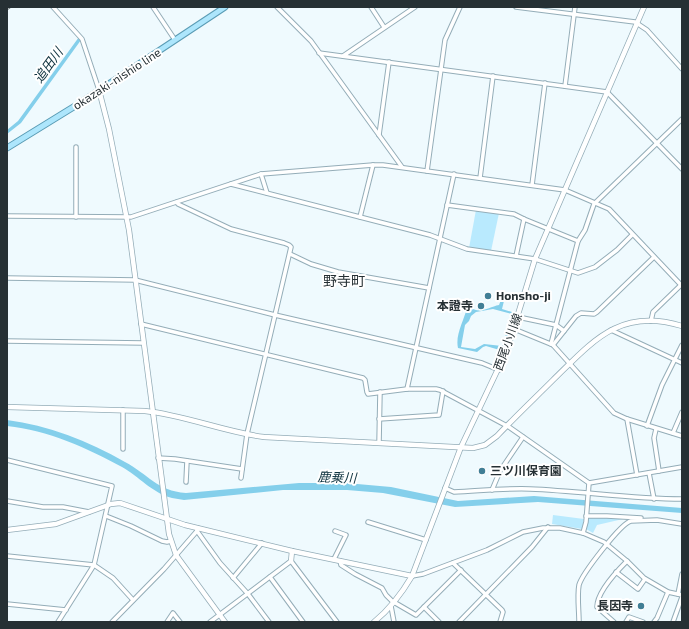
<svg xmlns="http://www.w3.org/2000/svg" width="689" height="629" font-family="'Exo 2','Noto Sans JP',sans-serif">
<rect width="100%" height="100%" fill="#effafe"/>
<g fill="#b9eafe">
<path d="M476,210L499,213L491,251L469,248Z"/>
<path d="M553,515L584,519L582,529L552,524Z"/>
<path d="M606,517L623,519L597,525L593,533L586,529L588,520L589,518Z"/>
</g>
<g fill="#84cfeb">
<path d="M79,37L81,40L21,123L7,134V130L18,121Z"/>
<path d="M501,300L504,301L502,309L515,313L512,325L509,324L512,314L493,309L476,312L471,316L469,321L465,325L461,347L475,349L484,344L502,346L507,331L511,332L503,351L486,346L483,347L477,352L458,348C455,335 464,320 467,308H470L471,307C479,315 489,307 499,305Z"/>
<path d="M7,420C48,425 88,441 125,462C148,474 157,491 186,493L299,483H346L391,487L458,501L534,496L682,508V513L538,502L455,507L383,493L347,490H283L184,500C180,499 176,499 172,498C154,494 138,476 122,467C87,448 48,430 7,426Z"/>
</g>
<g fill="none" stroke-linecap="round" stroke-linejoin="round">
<defs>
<g id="street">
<path d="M53,7L82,39L99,90"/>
<path d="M153,7L175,40"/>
<path d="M277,7L311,41L402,167"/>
<path d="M371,7L384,27"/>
<path d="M516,7L635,22L647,30L682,69"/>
<path d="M319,53L607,92L682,169"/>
<path d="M343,56L415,7"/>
<path d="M565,86L575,7"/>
<path d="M379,135L389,62"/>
<path d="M427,171L445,40L460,7"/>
<path d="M261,174L267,193"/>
<path d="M480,178L493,76"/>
<path d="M231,184L430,235L467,249L535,259L578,273L595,267L617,250L632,235"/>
<path d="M532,185L545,83"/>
<path d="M177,202L178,204L231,229L284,243L289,245L291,247L247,434L241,478"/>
<path d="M447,205L514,214L524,219"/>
<path d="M7,216L131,217L261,174L373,165H383L565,190L609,209L682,286"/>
<path d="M76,217V147"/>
<path d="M360,217L373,165"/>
<path d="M290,254L311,264L338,272L429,288"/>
<path d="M516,256L524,219L578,241"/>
<path d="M7,278L135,280L275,315L482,363L499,370"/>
<path d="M518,317L556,325L564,331"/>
<path d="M651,321L653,312L682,284"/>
<path d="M141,324L363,378L365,380L367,392L368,394L407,389H436L440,390L509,427L589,483L682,467"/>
<path d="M514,329L553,345L614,413L627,419L682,436"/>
<path d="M611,330L682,363"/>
<path d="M7,341L143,343"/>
<path d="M551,344L578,241L585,230L594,204L682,119"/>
<path d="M553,345L576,316L581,313L594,314L597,312L654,257"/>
<path d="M407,389L454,174"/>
<path d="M379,419L439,415L443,391"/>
<path d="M627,419L637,475"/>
<path d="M647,426L662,385L682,345"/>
<path d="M656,429L654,438L659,471"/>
<path d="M673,433L682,412"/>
<path d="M379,443L380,392"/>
<path d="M123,449V410"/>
<path d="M158,458L175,459L242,469"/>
<path d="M7,460L112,486L94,565L58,622"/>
<path d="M649,473L654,499"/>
<path d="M186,482L187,461"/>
<path d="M445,488L454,492C479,491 505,488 530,489C581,491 631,499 682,499"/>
<path d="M492,490L500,471L523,437"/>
<path d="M7,501L43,507H63L89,512"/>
<path d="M106,516L131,526L162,541L167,542L171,541"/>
<path d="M586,516H607L641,518"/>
<path d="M368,522L426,540"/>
<path d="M197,531L220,563L248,594L269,622"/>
<path d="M583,533L586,522L589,483"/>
<path d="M7,556L94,565L113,578L133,600"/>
<path d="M334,559L346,535L335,531"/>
<path d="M340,561L341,565L355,574L382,588L386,595L392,601L416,615L461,570"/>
<path d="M453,563L502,610L503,612L500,622"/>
<path d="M616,572L638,589L645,579"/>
<path d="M412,576L423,574L487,550L523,532L543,528H560L583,533L604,542L627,561L644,578L668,592L682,595"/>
<path d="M270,577L303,622"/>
<path d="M233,578L262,543"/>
<path d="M678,594L682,574"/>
<path d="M7,604L66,610"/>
<path d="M391,606L394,622"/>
<path d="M424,607L439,622"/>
<path d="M112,622L164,569L197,531L198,528"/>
<path d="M167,622L173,613L180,622"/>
<path d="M210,622L291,561L337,622"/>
<path d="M459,622L532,547L548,527"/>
<path d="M579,622C579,610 577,596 579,585C582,574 621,523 631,521L657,520L682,524"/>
<path d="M614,622L597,607C597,592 617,571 627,561"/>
<path d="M626,622L629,617L643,622"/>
<path d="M654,622L657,618L668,592"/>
<path d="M673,622L682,597"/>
</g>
<g id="secondary">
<path d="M99,90L109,129L129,230L169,534L176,555L225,622"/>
<path d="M7,407L145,411C185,415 224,432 264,437L473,448L485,445L497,436C515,417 534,399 553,380C593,341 620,307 682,326"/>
<path d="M7,530L56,524L111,504L120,503L185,525L292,551L412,576"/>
<path d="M291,561L292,551"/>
<path d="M374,622C390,609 402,593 412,576L461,447L507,350L535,259L644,7"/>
</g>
<path id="primary" d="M7,148L80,103L225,7"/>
</defs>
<use href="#street" stroke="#94adb8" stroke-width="5.5"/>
<use href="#secondary" stroke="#94adb8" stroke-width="6"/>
<use href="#primary" stroke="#5a9cb5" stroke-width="7"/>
<use href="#street" stroke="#fff" stroke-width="3.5"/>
<use href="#secondary" stroke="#fff" stroke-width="4.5"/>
<use href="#primary" stroke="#ade6fc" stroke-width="5"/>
<defs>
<path id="rail" d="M7,9L10,7"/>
</defs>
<use href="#rail" stroke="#667175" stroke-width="2.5"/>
<use href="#rail" stroke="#fff" stroke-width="1" stroke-dasharray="3" stroke-linecap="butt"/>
</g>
<g fill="#417e95" stroke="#fff" stroke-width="1.5">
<circle cx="488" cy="296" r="4"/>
<circle cx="481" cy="306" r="4"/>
<circle cx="482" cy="471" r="4"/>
<circle cx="641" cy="606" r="4"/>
</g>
<g text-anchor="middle" stroke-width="4" stroke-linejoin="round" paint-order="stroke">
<g font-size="12" fill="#263034" stroke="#fff">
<text transform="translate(117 79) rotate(-33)" y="4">okazaki-nishio line</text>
<text transform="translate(508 342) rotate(-70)" y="4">西尾小川線</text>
</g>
<g font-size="12" font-weight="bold" fill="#263034" stroke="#fff" text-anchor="start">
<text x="496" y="300">Honsho-ji</text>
<text x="473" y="310" text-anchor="end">本證寺</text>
<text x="490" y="475">三ツ川保育園</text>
<text x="633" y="610" text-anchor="end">長因寺</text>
</g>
<g font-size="13" font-style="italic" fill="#0f323e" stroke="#fff">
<text transform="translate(48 65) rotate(-54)" y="5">追田川</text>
<text transform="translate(337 477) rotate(2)" y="5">鹿乗川</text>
</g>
<g font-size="14" fill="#263034" stroke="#fff">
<text x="344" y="286">野寺町</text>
</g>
</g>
<rect width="689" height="629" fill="none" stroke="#263034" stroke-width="16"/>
</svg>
